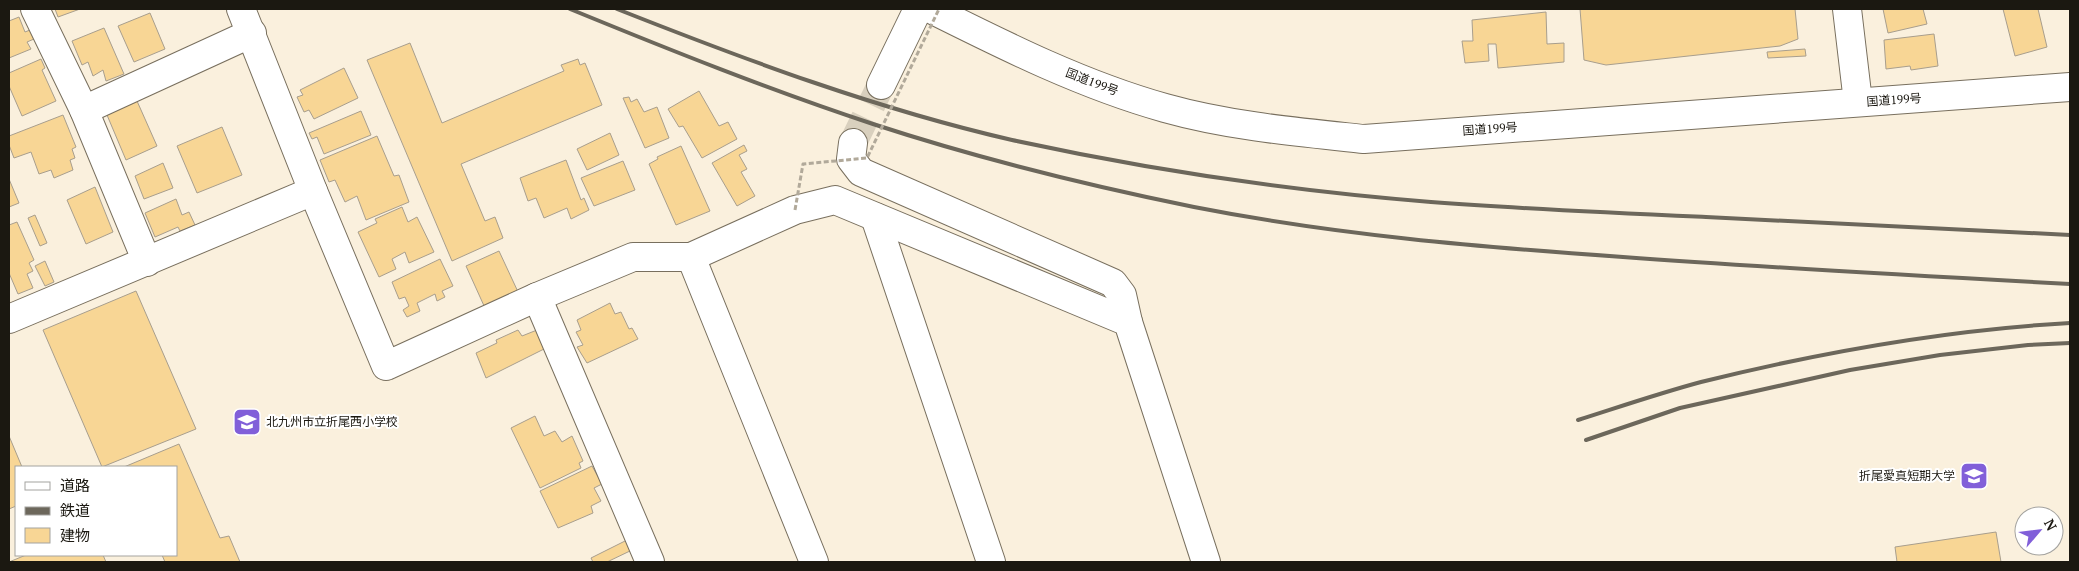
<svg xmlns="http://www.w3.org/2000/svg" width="2079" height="571" font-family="'PT Serif','Noto Sans JP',serif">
<rect width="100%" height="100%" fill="#faf0dd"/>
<g fill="#f8d695" stroke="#a89e8d">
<path d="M55,9H80L58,17Z"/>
<path d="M1580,9H1795L1798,39L1780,46L1606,65L1584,60Z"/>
<path d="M1883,9H1923L1927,24L1888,33Z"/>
<path d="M2003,9H2038L2047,47L2015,56Z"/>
<path d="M1546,12L1547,44L1564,43V62L1498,68L1496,44H1488L1489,61L1465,63L1462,41H1473L1472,20Z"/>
<path d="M150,13L165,49L134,62L118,26Z"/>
<path d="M19,17L25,32L30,30L34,39L27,42L31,49L9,58V21Z"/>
<path d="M104,28L124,74L106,81L103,70L93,76L88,62L82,65L72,41Z"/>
<path d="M1934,34L1938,66L1911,70L1910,66L1886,69L1884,40Z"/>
<path d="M410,43L442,123L564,71L561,65L578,59L580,65L585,63L602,105L461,164L485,221L495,217L503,238L452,261L367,60Z"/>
<path d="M1805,49L1806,56L1768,58L1767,52Z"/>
<path d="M41,59L45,68L42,70L56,101L22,116L9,86V73Z"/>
<path d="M344,68L358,98L314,119L309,110L304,112L297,97L303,95L300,90Z"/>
<path d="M699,91L719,126L728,122L737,139L702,158L683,126L679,127L668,109Z"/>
<path d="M629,97L631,102L637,99L644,112L657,107L669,138L645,148L623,98Z"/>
<path d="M137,101L157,146L126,160L107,115Z"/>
<path d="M361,111L371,135L324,154L317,137L312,139L309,133Z"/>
<path d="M63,115L76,147L72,149L75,158L70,160L73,170L54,178L51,170L39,174L31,152L14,158L9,145V136Z"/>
<path d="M222,127L242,175L197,193L177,146Z"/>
<path d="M610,133L619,155L587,170L577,149Z"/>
<path d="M377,136L394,176L399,175L409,202L366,220L357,196L345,202L335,180L329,182L320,160Z"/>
<path d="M744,145L747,151L739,155L747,169L741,172L755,196L737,206L712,163Z"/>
<path d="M681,146L710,211L676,225L649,164L658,159L657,157Z"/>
<path d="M566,160L581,200L584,198L589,210L571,219L567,208L544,218L536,198L528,201L520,178Z"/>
<path d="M623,161L635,190L594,206L581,178Z"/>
<path d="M163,163L173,188L144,199L135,176Z"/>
<path d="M9,179L19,203L9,207Z"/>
<path d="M95,187L113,232L86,244L67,200Z"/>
<path d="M176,199L182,215L189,212L195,225L180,231L178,227L155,237L145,213Z"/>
<path d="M402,207L408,222L417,217L434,252L409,263L405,252L392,259L396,269L379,277L358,232L377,223L375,219Z"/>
<path d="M35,215L47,243L40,246L28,218Z"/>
<path d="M17,222L34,260L29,263L33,271L27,274L33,288L18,294L9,273V225Z"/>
<path d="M499,251L519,294L485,308L466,266Z"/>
<path d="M440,259L453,286L442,291L445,297L437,301L435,294L417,303L420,311L407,317L403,310L409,306L405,297L399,299L392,282Z"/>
<path d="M45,261L54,282L45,286L35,266Z"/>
<path d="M136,291L196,429L102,467L43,330Z"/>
<path d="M610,303L615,314L621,312L629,329L632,328L638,339L587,363L577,347L583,345L576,332L581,330L577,320Z"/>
<path d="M518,330L522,336L537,330L546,348L486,378L476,353L497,343L496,340Z"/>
<path d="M535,416L544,436L555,431L562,442L572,436L583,461L579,463L581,468L540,488L511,428Z"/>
<path d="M9,436L22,467H16V506L9,509Z"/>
<path d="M179,444L220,538L229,536L240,562H165L162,555H176V467H124Z"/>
<path d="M592,466L602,484L594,488L601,501L591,506L593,513L558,528L540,491Z"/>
<path d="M1996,532L2001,562H1897L1895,547Z"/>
<path d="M627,540L632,550L607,562H593L591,558Z"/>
<path d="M26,555H103L106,562H9Z"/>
</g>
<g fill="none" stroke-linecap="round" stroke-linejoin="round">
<path stroke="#d9d0be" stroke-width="28" stroke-dasharray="28 14" stroke-linecap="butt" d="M853,143L881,85"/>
<defs>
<g id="street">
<path d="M35,9L84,110L147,262"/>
<path d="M241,9L313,191L386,366L537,297L633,257H691L795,210L835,200L1128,322L1206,562"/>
<path d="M881,85L918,9"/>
<path d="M84,110L252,33"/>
<path d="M853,143L851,159L861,172L1113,283L1122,295L1128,322"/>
<path d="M875,217L991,562"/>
<path d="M691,257L814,562"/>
<path d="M537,297L650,562"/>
<path d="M9,319L313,191"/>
</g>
<path id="secondary" d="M1847,9L1858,102"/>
<path id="highway" d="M931,9C1007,47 1083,85 1165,108C1229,126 1297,132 1364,139L2070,87"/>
</defs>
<use href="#street" stroke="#786f5e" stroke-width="30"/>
<use href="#secondary" stroke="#786f5e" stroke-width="30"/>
<use href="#highway" stroke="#786f5e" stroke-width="30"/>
<use href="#street" stroke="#fff" stroke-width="28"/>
<use href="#secondary" stroke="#fff" stroke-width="28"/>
<use href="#highway" stroke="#fff" stroke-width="28"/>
<g stroke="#6c675b" stroke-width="4">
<path d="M570,9C670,50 770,90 873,124C977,158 1086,185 1194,207C1336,235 1479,247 1623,257C1772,268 1921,276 2070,284"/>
<path d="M617,9C746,60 877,109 1012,140C1150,170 1291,191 1431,202C1523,209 1615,213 1706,217C1828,223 1949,229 2070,235"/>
<path d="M1578,420C1619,407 1660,393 1701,382C1822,352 1945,330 2070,323"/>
<path d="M1586,440L1680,408L1850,370L1940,355L2028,345L2070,343"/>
</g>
<path stroke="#b1a99a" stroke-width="3" stroke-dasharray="5 2.5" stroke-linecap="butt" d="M795,210L803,164L867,158L939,9"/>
</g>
<defs>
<symbol id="school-square" viewBox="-11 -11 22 22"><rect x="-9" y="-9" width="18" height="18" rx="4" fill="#815fd9" stroke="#fff"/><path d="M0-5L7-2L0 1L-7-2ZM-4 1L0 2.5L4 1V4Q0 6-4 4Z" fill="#fff"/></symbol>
<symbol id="university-square" viewBox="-11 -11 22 22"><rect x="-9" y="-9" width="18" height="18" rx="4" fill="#815fd9" stroke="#fff"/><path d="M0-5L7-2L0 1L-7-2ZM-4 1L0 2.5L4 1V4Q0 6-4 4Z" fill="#fff"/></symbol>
</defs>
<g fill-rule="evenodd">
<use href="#school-square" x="231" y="406" width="32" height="32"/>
<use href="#university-square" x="1958" y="460" width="32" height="32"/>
</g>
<g text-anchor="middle" stroke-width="4" stroke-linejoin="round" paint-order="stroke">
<g font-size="12" fill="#1b1811" stroke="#fff">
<text transform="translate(1092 82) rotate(21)" y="4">国道199号</text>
<text transform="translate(1894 100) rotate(-4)" y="4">国道199号</text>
<text transform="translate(1490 129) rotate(-4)" y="4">国道199号</text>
</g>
<g font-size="12" fill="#1b1811" stroke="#fff" text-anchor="start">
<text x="266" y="426">北九州市立折尾西小学校</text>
<text x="1955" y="480" text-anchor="end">折尾愛真短期大学</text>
</g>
</g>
<rect width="2079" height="571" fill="none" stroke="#1b1811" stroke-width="20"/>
<rect x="15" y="466" width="162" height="90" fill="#ffffff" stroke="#a4a3a0"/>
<rect x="25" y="482" width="25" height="8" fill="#ffffff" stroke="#a4a3a0"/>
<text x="60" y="491" font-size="15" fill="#1b1811">道路</text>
<rect x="25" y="507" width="25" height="8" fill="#6c675b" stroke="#a4a3a0"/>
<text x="60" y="516" font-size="15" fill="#1b1811">鉄道</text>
<rect x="25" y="528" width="25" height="15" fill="#f8d695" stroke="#a4a3a0"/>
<text x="60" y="541" font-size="15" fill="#1b1811">建物</text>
<g transform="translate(2039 531) rotate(62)"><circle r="24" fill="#ffffff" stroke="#a4a3a0"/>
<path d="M0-4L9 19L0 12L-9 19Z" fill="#815fd9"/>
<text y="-8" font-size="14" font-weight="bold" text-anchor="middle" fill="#1b1811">N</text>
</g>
</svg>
